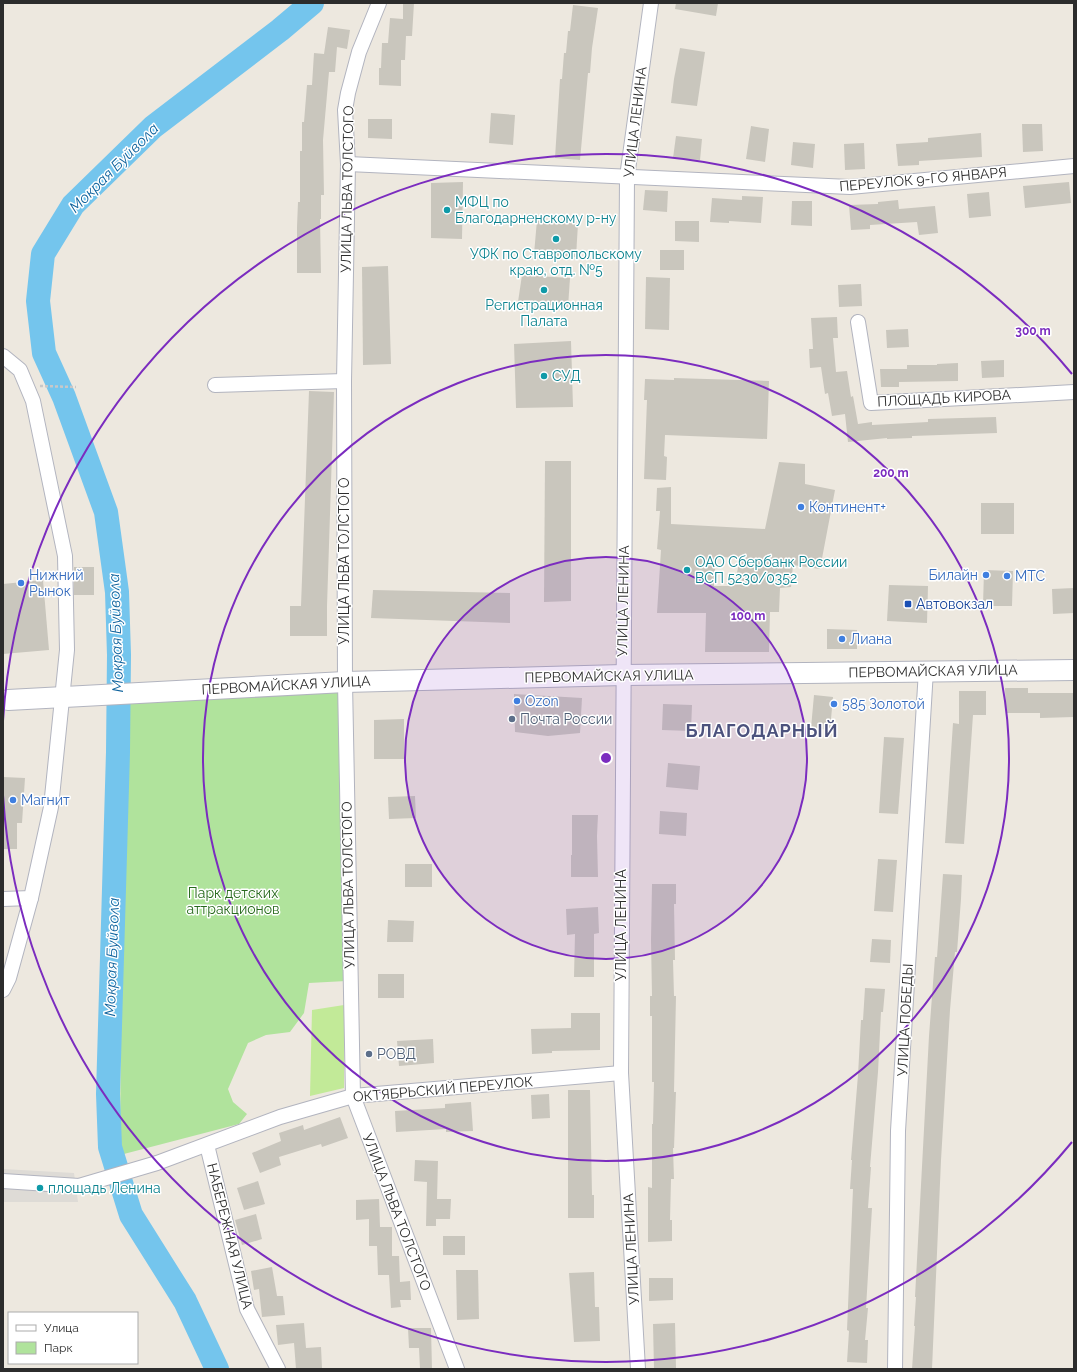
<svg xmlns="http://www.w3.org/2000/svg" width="1077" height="1372" font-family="Raleway,sans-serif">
<rect width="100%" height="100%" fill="#ede8df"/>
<path fill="#b0e39c" d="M340,686L346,981L309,983L304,1013L290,1032L266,1035L248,1043L228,1089L233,1102L247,1114L239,1124L120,1155L123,703Z"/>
<path fill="#c2ea98" d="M344,1005V1088L310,1096L312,1010Z"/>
<path fill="#dedbd6" d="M3,1169L74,1173L78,1202H3Z"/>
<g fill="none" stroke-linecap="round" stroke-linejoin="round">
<path stroke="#74c5ed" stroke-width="24" d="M217,1369L185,1301L131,1215L110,1147L108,1094L118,752L119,655L117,592L106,512L64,397L44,353L38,301L43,254L73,205L153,127L280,30L312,3"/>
</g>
<g fill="#c9c6bd" fill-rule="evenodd">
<path d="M403,3H414L412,36H406L405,60H401V86L379,85V68H381L382,43H388L390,18L403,19Z"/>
<path d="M676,3H718L716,16L675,9Z"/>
<path d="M573,5L598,8L592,48L590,73H588L580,160L555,158L560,79H562L564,53H566L568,31H570Z"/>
<path d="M328,27L350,30L347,49L337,47L335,72H329L323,140L324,195H321V219H320L321,273H297V227L298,202H300V151H302V122H304L307,85H312L314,53L324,54Z"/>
<path d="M680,48L705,52L697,106L671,103L674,79Z"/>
<path d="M491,113L515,115L513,145L489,143Z"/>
<path d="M368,119H392V139L368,138Z"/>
<path d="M1022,124H1042L1043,151L1023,152Z"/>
<path d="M751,126L769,129L765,162L746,159Z"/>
<path d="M981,133L982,157L919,161V165L898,166L896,144L928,142V138Z"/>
<path d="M676,136L702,139L700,160L673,158Z"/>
<path d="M793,142L815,144L813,168L791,165Z"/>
<path d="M864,143L865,169L845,170L844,144Z"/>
<path d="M463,182L462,239L431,238V183Z"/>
<path d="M1069,182L1071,203L1025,208L1023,186Z"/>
<path d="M645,190L668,191L667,212L643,210Z"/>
<path d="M989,192L991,216L969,218L967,194Z"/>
<path d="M742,196L763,197L761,223L729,221V223L710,222L712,198L742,200Z"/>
<path d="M898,200L899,209L935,206L938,233L919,235L917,222L870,225V229L851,230L849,205L878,204V202Z"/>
<path d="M792,201H812V226L791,225Z"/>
<path d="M537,220L578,224L576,257L534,254Z"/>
<path d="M675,221H699V242L675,241Z"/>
<rect x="660" y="250" width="24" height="20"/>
<path d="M388,266L391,364L363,365L362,267Z"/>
<path d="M522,275L570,278L568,307L518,302Z"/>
<path d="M646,277L670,278L669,330L645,329Z"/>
<path d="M861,284L862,306L839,307L838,285Z"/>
<path d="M837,317L838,338H833L836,372L847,371L851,397L853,396L858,424L872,422V425L928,422V419L996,417L997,433L912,436V438L887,439V438L848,442L845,414L832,416L828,393L825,394L821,367L810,368L809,349H813L811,318Z"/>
<path d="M908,329L909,347L887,348L886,330Z"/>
<path d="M571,341L573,407L516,408L514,344Z"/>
<path d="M1004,360V377L982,378L981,361Z"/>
<path d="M958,363V381L899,382V387H881L880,369H907V365H937V364Z"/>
<path d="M674,378L769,381L767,439L665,435L664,456L667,457L666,480L644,479L647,400H644L645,379L674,380Z"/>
<path d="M309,391L334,392L327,606V636H290V606H301Z"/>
<path d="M545,461H571V601L544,602Z"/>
<path d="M779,462L805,464V484L835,490L820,569L793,565L791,587L780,588L779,612H770L769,652H705L706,613H657L661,550L657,549L660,511H656L657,488L671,487V524L765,529ZM716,556L740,559L734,586H714Z"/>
<rect x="981" y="503" width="33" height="31"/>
<rect x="74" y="567" width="20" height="28"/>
<path d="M984,570L1013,571L1012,606H983Z"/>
<path d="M43,580L49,650L3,654V584Z"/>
<path d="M889,585L928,586L927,623L887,621Z"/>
<path d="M1074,588V613L1053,614L1052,589Z"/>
<path d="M373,590L510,593V623L371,618Z"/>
<path d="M827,629L857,630V649H827Z"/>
<path d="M1005,688H1028V693H1074V717L1040,718V713H1006Z"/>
<path d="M959,691H986V715H973L964,844L945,843L953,723L959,724Z"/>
<path d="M514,694L582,698L580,733L548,736L515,732Z"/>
<path d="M814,695L833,697L830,730L811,728Z"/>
<path d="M663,704L692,705L691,731L662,730Z"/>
<path d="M404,719V759H374V720Z"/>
<path d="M884,737L904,738L898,814L879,813Z"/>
<path d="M668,763L700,766L698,790L666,787Z"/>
<path d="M3,777L25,778L22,823H17V849H3Z"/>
<path d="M415,796L416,818L389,819L388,797Z"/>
<path d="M660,811L687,813L686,836L659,834Z"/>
<path d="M572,815H598L597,836L598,877H571V855H572Z"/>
<path d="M878,859L897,860L893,912L874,911Z"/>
<rect x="405" y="864" width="27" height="23"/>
<path d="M943,874L962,875L961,899L957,952H955L950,1010L941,1160L932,1369H912L915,1326H914L916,1297H915L929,1036L935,957H937Z"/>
<path d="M652,884H676V904H674L675,960H673L674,996H676L674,1092H676L674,1148H673L674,1179H671L670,1220H672V1241L648,1242V1187L652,1188V1124H653L654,1082H652V1016H650V996H652L651,940Z"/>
<path d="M598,907L599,933L594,934V977H574L575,934L567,935L566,909Z"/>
<path d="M388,920L414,921L413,942H387Z"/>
<path d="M872,939L891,940L890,963L870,962Z"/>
<rect x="378" y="974" width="26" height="24"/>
<path d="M865,988L885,989L883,1012H881L878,1072L870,1167H871L868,1208H872L866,1308H868L865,1340H868L867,1363L847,1362L849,1331L847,1330L853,1189H850L852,1160H851L858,1075L861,1020H863Z"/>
<path d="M571,1013H600V1050L552,1051V1053L532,1054L531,1029L571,1028Z"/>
<path d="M433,1039L434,1063L399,1066L397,1041Z"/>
<path d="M568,1090H590L592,1195H594V1218H568Z"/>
<path d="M549,1094L550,1118L532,1119L531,1095Z"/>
<path d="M471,1102L473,1131L446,1132V1129L396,1132L395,1111L445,1108V1104Z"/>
<path d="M340,1117L348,1138L322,1147L321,1144L279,1157L281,1165L260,1173L252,1153L281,1141L279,1133L303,1125L304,1130Z"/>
<path d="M415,1160L438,1161L437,1199H451L450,1219H436V1226H426L427,1182L414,1181Z"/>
<path d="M258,1181L265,1204L244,1210L237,1188Z"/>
<path d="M379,1199L380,1227H392V1256H399L400,1282L410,1281L411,1300H400L401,1307L391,1308L389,1275H378L377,1246H369V1219L356,1220V1200Z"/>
<path d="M256,1214L262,1239L242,1245L235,1220Z"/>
<rect x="443" y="1236" width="22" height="19"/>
<path d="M272,1267L277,1296H283L285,1315L262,1317L259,1289L254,1290L251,1271Z"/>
<path d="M456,1270H478L479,1319L457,1320Z"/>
<path d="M594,1272L595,1307H599L600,1341L574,1342L569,1273Z"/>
<path d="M649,1278H673V1300L649,1301Z"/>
<path d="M304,1323L306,1348L321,1347L322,1368L296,1369L294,1343L278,1345L276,1325Z"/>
<path d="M675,1323L676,1369H654L653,1324Z"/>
<path d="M408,1328H431L432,1369H420L419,1348H409Z"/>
</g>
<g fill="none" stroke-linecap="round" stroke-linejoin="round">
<defs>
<g id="minor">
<path d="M348,164L850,187L1074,166"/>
<path d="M858,322L871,403L1074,392"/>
<path d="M3,356L20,370L33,401L65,556L67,650L51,807L31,898L3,899"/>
<path d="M344,381L345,682L353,1096L457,1369"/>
<path d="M215,385L344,381L348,164L345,110L348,93L359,52L379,3"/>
<path d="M3,990L9,978L31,898"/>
<path d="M207,1145L247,1309L278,1369"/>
<path d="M3,1181L79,1186L157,1163L280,1117L353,1096L621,1073"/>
<path d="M638,1369L621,1073L627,177L651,3"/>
<path d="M895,1369L898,1131L926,670"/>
</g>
<path id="secondary" d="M8,700L345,682L623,675L1074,670"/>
</defs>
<use href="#minor" stroke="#b2b4bf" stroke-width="16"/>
<use href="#secondary" stroke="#b2b4bf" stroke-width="22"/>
<path stroke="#c8c8c8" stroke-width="2.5" stroke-dasharray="3 2" stroke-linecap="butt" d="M40,386L76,387"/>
<use href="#minor" stroke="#fff" stroke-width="14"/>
<use href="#secondary" stroke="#fff" stroke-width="20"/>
</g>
<circle cx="606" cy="758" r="201" fill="#7b2cbf" fill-opacity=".12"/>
<g fill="none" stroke="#7b2cbf" stroke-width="2">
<circle cx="606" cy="758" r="201"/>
<circle cx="606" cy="758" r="403"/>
<path d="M1072 1142A604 604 0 0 1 3 795M3 721A604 604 0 0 1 1072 374"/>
</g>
<g fill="#0f9aa8" stroke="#fff" stroke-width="1.5">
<circle cx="447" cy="210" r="4"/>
<circle cx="556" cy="239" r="4"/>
<circle cx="544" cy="290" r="4"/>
<circle cx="544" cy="376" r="4"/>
<circle cx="687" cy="570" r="4"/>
<circle cx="40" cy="1188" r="4"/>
</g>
<g fill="#3f7fe0" stroke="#fff" stroke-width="1.5">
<circle cx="801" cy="507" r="4"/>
<circle cx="986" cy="575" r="4"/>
<circle cx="1007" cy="576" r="4"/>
<circle cx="21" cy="583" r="4"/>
<circle cx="842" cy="639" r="4"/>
<circle cx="517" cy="701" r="4"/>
<circle cx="834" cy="704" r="4"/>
<circle cx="13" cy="800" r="4"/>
</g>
<rect fill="#1a4fb4" stroke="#fff" stroke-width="1.5" x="904" y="600" width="8" height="8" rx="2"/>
<g fill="#5c6f8a" stroke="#fff" stroke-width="1.5">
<circle cx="512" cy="719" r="4"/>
<circle cx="369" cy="1054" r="4"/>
</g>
<g text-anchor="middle" stroke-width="3" stroke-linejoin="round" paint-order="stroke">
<g font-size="14" fill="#2c2c2c" stroke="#fff">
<text transform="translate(635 122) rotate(-83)" y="5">УЛИЦА ЛЕНИНА</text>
<text transform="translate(923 179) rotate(-5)" y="5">ПЕРЕУЛОК 9-ГО ЯНВАРЯ</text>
<text transform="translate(347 189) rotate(-89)" y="5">УЛИЦА ЛЬВА ТОЛСТОГО</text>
<text transform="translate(944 398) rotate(-3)" y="5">ПЛОЩАДЬ КИРОВА</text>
<text transform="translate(344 561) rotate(-90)" y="5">УЛИЦА ЛЬВА ТОЛСТОГО</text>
<text transform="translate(623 601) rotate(-89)" y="5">УЛИЦА ЛЕНИНА</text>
<text transform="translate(933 671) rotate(-1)" y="5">ПЕРВОМАЙСКАЯ УЛИЦА</text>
<text transform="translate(609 676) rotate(-1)" y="5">ПЕРВОМАЙСКАЯ УЛИЦА</text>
<text transform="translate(286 685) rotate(-3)" y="5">ПЕРВОМАЙСКАЯ УЛИЦА</text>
<text transform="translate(348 885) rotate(-91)" y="5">УЛИЦА ЛЬВА ТОЛСТОГО</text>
<text transform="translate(621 925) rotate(-90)" y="5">УЛИЦА ЛЕНИНА</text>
<text transform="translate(905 1020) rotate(-87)" y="5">УЛИЦА ПОБЕДЫ</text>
<text transform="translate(443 1089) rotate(-5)" y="5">ОКТЯБРЬСКИЙ ПЕРЕУЛОК</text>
<text transform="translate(397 1212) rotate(69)" y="5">УЛИЦА ЛЬВА ТОЛСТОГО</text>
<text transform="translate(230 1236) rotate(76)" y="5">НАБЕРЕЖНАЯ УЛИЦА</text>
<text transform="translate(631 1249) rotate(-93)" y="5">УЛИЦА ЛЕНИНА</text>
</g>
<g font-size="14" fill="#0d838f" stroke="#fff" text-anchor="start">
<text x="455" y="207">МФЦ по<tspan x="455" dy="16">Благодарненскому р-ну</tspan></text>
<text x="556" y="259" text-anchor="middle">УФК по Ставропольскому<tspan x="556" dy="16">краю, отд. №5</tspan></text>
<text x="544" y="310" text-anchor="middle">Регистрационная<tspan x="544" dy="16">Палата</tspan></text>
<text x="552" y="381">СУД</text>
<text x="695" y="567">ОАО Сбербанк России<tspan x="695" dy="16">ВСП 5230/0352</tspan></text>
<text x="48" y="1193">площадь Ленина</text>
</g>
<g font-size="14" fill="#366cbe" stroke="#fff" text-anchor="start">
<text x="809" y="512">Континент+</text>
<text x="29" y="580">Нижний<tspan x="29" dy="16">Рынок</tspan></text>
<text x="978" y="580" text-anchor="end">Билайн</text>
<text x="1015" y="581">МТС</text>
<text x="850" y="644">Лиана</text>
<text x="525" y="706">Ozon</text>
<text x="842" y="709">585 Золотой</text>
<text x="21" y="805">Магнит</text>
</g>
<g font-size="14" fill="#164399" stroke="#fff" text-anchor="start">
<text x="916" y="609">Автовокзал</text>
</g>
<g font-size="14" fill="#4e5e75" stroke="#fff" text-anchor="start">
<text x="520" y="724">Почта России</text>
<text x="377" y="1059">РОВД</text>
</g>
<g font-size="14" fill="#276a1c" stroke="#fff">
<text x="233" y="898">Парк детских<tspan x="233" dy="16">аттракционов</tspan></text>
</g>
<g font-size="15" font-style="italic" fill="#0f639d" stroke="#fff">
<text transform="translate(114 168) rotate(-45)" y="5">Мокрая Буйвола</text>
<text transform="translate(116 633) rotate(-92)" y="5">Мокрая Буйвола</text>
<text transform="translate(112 957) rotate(-88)" y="5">Мокрая Буйвола</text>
</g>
<g font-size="18" font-weight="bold" letter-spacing="1" fill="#4c527d" stroke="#fff">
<text x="762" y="737">БЛАГОДАРНЫЙ</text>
</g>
</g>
<circle cx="606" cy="758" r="6" fill="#7b2cbf" stroke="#fff" stroke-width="2"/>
<g font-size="12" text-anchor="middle" font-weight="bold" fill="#7b2cbf" stroke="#fff" stroke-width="3" stroke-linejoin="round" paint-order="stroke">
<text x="1033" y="335">300 m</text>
<text x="891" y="477">200 m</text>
<text x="748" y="620">100 m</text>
</g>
<rect width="1077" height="1372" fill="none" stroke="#2c2c2c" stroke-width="8"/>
<rect x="8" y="1312" width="130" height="52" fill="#ffffff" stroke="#ababab"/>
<rect x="16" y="1325" width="20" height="6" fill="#ffffff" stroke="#ababab"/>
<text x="44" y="1332" font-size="12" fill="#2c2c2c">Улица</text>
<rect x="16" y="1342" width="20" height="12" fill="#b0e39c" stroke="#ababab"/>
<text x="44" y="1352" font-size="12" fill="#2c2c2c">Парк</text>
</svg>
